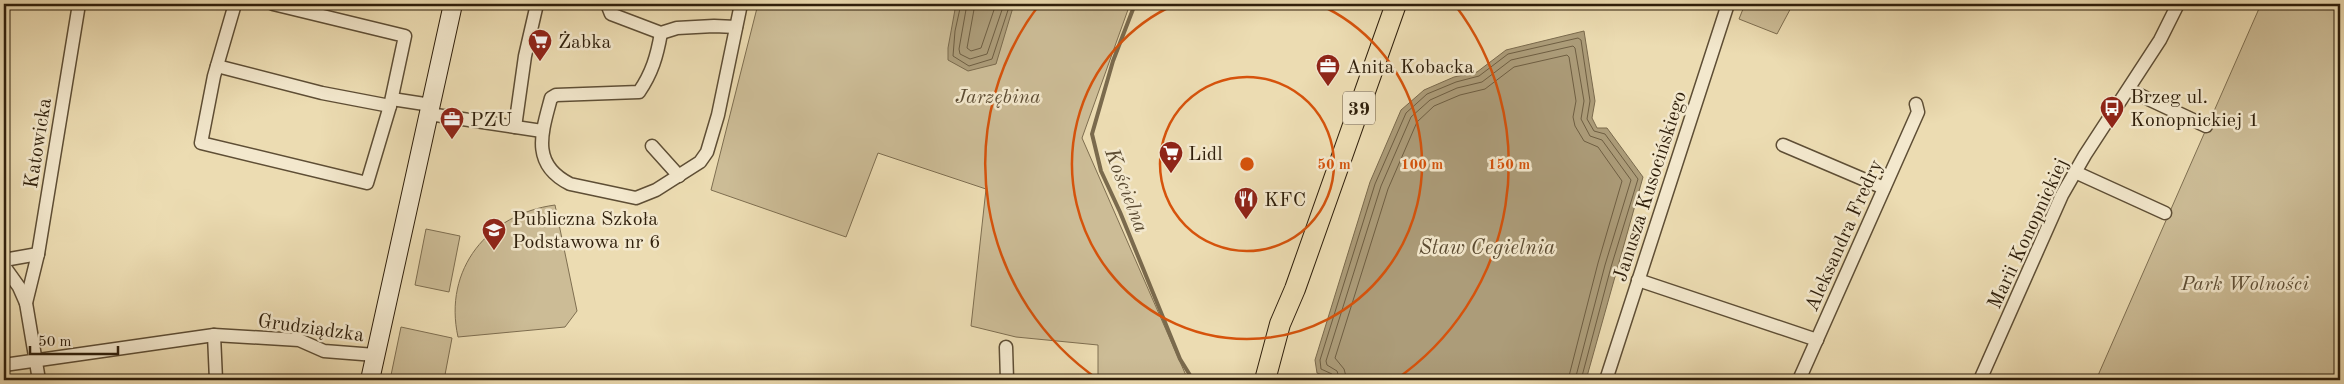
<svg xmlns="http://www.w3.org/2000/svg" width="2344" height="384" font-family="'Old Standard TT',serif">
<rect width="100%" height="100%" fill="#ecdcb2"/>
<filter id="stains"><feTurbulence type="fractalNoise" baseFrequency=".004" numOctaves="4"/><feColorMatrix values="0 0 0 0 .2 0 0 0 0 .09 0 0 0 0 .02 0 0 0 .5 -.17"/></filter>
<radialGradient id="worn" r=".72"><stop offset=".6" stop-color="#630" stop-opacity="0"/><stop offset="1" stop-color="#630" stop-opacity=".3"/></radialGradient>
<g fill="#ccbc96" stroke="#7e6e50">
<path d="M758,4H1130L1082,138L1188,380H1098V345L1016,337L971,326L986,189L878,153L846,237L711,190Z"/>
<path d="M1745,4H1793L1777,34L1739,19Z"/>
<path d="M2261,4H2340V380H2096Z"/>
<path d="M555,205L577,311L565,327L458,337C443,269 488,214 555,205Z"/>
<path d="M426,229L460,236L449,292L415,285Z"/>
<path d="M401,327L452,338L444,380H390Z"/>
</g>
<g fill="#ac9c79" stroke="#7a6a4d">
<path d="M956,4H1014L996,64L968,71L948,60V48Z"/>
<path d="M1584,31L1595,101L1592,118L1597,128H1607L1643,177L1586,380H1334L1317,373L1315,360L1370,182L1401,110L1424,90L1454,77L1477,72L1506,50Z"/>
</g>
<g fill="none" stroke-linecap="round" stroke-linejoin="round">
<g stroke="#6e5e42" stroke-width="1">
<path d="M961,4L955,31L953,56L969,66L992,59L1010,4"/>
<path d="M967,4L959,49L960,54L970,59L987,54L1004,4"/>
<path d="M975,4L967,48L971,51L981,48L996,4"/>
<path d="M1333,380L1332,374L1321,369L1320,360L1375,184L1406,113L1427,94L1456,82L1479,76L1508,54L1578,38L1581,40L1590,101L1587,119L1594,131L1605,134L1638,179L1611,267L1581,380"/>
<path d="M1340,380L1337,371L1327,365L1326,361L1381,186L1411,117L1430,100L1457,88L1482,82L1511,60L1573,46L1575,48L1584,101L1581,119L1590,136L1602,140L1631,180L1605,265L1575,380"/>
<path d="M1347,380L1344,369L1335,358L1388,189L1417,122L1434,106L1460,95L1485,89L1514,67L1567,55L1569,57L1576,101L1573,117L1575,126L1584,141L1598,147L1622,181L1598,263L1568,380"/>
</g>
<path stroke="#7a6a4d" stroke-width="4" d="M1135,4L1113,61L1092,134L1101,171L1120,212L1180,359L1193,380"/>
<defs>
<g id="street">
<path d="M235,4L214,76L201,143L367,183L390,106L405,36L273,4"/>
<path d="M607,4L611,14L661,33L677,28L714,26L736,27"/>
<path d="M661,33C657,56 652,73 639,92L556,95L551,98C542,132 530,164 570,184L636,198L656,190L700,162L707,152L718,115L741,4"/>
<path d="M217,66L322,93L390,106"/>
<path d="M2129,90L2206,126"/>
<path d="M392,99L431,105"/>
<path d="M429,114L542,131"/>
<path d="M515,127L525,56L537,4"/>
<path d="M1783,145L1884,188"/>
<path d="M652,146L679,176"/>
<path d="M2075,172L2165,213"/>
<path d="M38,254L26,303L39,380"/>
<path d="M4,260L38,254L79,4"/>
<path d="M4,266L19,287L26,303"/>
<path d="M1638,280L1817,340"/>
<path d="M214,335L216,380"/>
<path d="M1006,347L1007,380"/>
<path d="M4,365L214,335L299,340L324,351L375,355"/>
<path d="M1606,380L1728,4"/>
<path d="M1799,380L1918,112L1916,104"/>
<path d="M1980,380L2062,195L2085,155L2160,40L2178,4"/>
</g>
<path id="secondary" d="M370,380L453,4"/>
<path id="primary" d="M1265,380L1280,324L1295,289L1396,4"/>
</defs>
<use href="#street" stroke="#5e4e35" stroke-width="15"/>
<use href="#secondary" stroke="#2f1f0b" stroke-width="20"/>
<use href="#primary" stroke="#2f1f0b" stroke-width="22"/>
<use href="#street" stroke="#f3e8cd" stroke-width="12"/>
<use href="#secondary" stroke="#f3e8cd" stroke-width="18"/>
<use href="#primary" stroke="#ecdcb2" stroke-width="20"/>
</g>
<g fill="none" stroke="#d6530c" stroke-width="2.5">
<circle cx="1247" cy="164" r="87"/>
<path d="M1318 4A175 175 0 1 1 1176 4"/>
<path d="M1099 380A262 262 0 0 1 1039 5M1455 5A262 262 0 0 1 1395 380"/>
</g>
<defs>
<symbol id="supermarket-pin" viewBox="-11 -11 22 30"><path d="M0 17L-7.5 6A9.5 9.5 0 1 1 7.5 6Z" fill="#8f2418" stroke="#f3e8cd"/><path d="M-6-5.5h2.5l.6 2H6L4.5 2H-2.5L-4.4-4H-6ZM-1.5 3.2a1.3 1.3 0 1 0 .1 0ZM3 3.2a1.3 1.3 0 1 0 .1 0Z" fill="#fff"/></symbol>
<symbol id="office-pin" viewBox="-11 -11 22 30"><path d="M0 17L-7.5 6A9.5 9.5 0 1 1 7.5 6Z" fill="#8f2418" stroke="#f3e8cd"/><path d="M-6-3h4V-5.5h4V-3h4V5H-6ZM-1-4.5V-3h2v-1.5ZM-6 0V1H6V0Z" fill="#fff"/></symbol>
<symbol id="bus-pin" viewBox="-11 -11 22 30"><path d="M0 17L-7.5 6A9.5 9.5 0 1 1 7.5 6Z" fill="#8f2418" stroke="#f3e8cd"/><path d="M-5-6H5V4H4V6H2V4H-2V6H-4V4H-5ZM-3.5-4V0h7V-4ZM-3.5 1.2v1.5H-2V1.2ZM2 1.2v1.5H3.5V1.2Z" fill="#fff"/></symbol>
<symbol id="restaurant-pin" viewBox="-11 -11 22 30"><path d="M0 17L-7.5 6A9.5 9.5 0 1 1 7.5 6Z" fill="#8f2418" stroke="#f3e8cd"/><path d="M-5-6h1v4h1v-4h1v4h1v-4h1v5L-1.5 .5V6h-2V.5L-5-1ZM5-6V6H3V1.5H1.5Q1.5-4 5-6Z" fill="#fff"/></symbol>
<symbol id="school-pin" viewBox="-11 -11 22 30"><path d="M0 17L-7.5 6A9.5 9.5 0 1 1 7.5 6Z" fill="#8f2418" stroke="#f3e8cd"/><path d="M0-5L7-2L0 1L-7-2ZM-4 1L0 2.5L4 1V4Q0 6-4 4Z" fill="#fff"/></symbol>
</defs>
<g fill-rule="evenodd">
<use href="#supermarket-pin" x="526" y="27" width="28" height="38"/>
<use href="#office-pin" x="1314" y="52" width="28" height="38"/>
<use href="#bus-pin" x="2098" y="94" width="28" height="38"/>
<use href="#office-pin" x="438" y="105" width="28" height="38"/>
<use href="#supermarket-pin" x="1157" y="139" width="28" height="38"/>
<use href="#restaurant-pin" x="1232" y="185" width="28" height="38"/>
<use href="#school-pin" x="480" y="216" width="28" height="38"/>
</g>
<g text-anchor="middle" stroke-width="5" stroke-linejoin="round" paint-order="stroke">
<rect fill="#f3e8cd" stroke="#6a5b45" stroke-width="1" x="1343" y="91.5" width="32" height="33" rx="4"/>
<g font-size="19" font-weight="bold" fill="#2f1f0b">
<text x="1359" y="115">39</text>
</g>
<g font-size="20" fill="#2f1f0b" stroke="#f3e8cd" text-anchor="start">
<text x="558" y="48">Żabka</text>
<text x="1346" y="73">Anita Kobacka</text>
<text x="2130" y="103">Brzeg ul.<tspan x="2130" dy="23">Konopnickiej 1</tspan></text>
<text x="470" y="126">PZU</text>
<text x="1188" y="160">Lidl</text>
<text x="1264" y="206">KFC</text>
<text x="512" y="225">Publiczna Szkoła<tspan x="512" dy="23">Podstawowa nr 6</tspan></text>
</g>
<g font-size="20" font-style="italic" fill="#5e4e35" stroke="#f3e8cd">
<text x="998" y="103">Jarzębina</text>
<text x="2245" y="290">Park Wolności</text>
</g>
<g font-size="20" fill="#2f1f0b" stroke="#f3e8cd">
<text transform="translate(37 143) rotate(-81)" y="7">Katowicka</text>
<text transform="translate(1649 186) rotate(-72)" y="7">Janusza Kusocińskiego</text>
<text transform="translate(2027 233) rotate(-65)" y="7">Marii Konopnickiej</text>
<text transform="translate(1843 235) rotate(-66)" y="7">Aleksandra Fredry</text>
<text transform="translate(311 327) rotate(8)" y="7">Grudziądzka</text>
</g>
<g font-size="21" font-style="italic" fill="#5b4b32" stroke="#f3e8cd">
<text transform="translate(1127 190) rotate(69)" y="7">Kościelna</text>
<text x="1487" y="254">Staw Cegielnia</text>
</g>
</g>
<circle cx="1247" cy="164" r="8" fill="#d6530c" stroke="#f3e8cd" stroke-width="2.5"/>
<g font-size="15" text-anchor="middle" font-weight="bold" fill="#d6530c" stroke="#f3e8cd" stroke-width="5" stroke-linejoin="round" paint-order="stroke">
<text x="1334" y="169">50 m</text>
<text x="1422" y="169">100 m</text>
<text x="1509" y="169">150 m</text>
</g>
<rect width="2344" height="384" fill="none" stroke="#ecdcb2" stroke-width="20"/>
<rect x="5" y="5" width="2334" height="374" fill="none" stroke="#2f1f0b" stroke-width="2.5"/>
<rect x="10" y="10" width="2324" height="364" fill="none" stroke="#2f1f0b"/>
<path d="M30 346v8h88v-8" fill="none" stroke="#2f1f0b" stroke-width="2.5"/>
<text x="38" y="346" font-size="15" fill="#2f1f0b" stroke="#f3e8cd" stroke-width="4" paint-order="stroke">50 m</text>
<rect width="100%" height="100%" filter="url(#stains)"/>
<rect width="100%" height="100%" fill="url(#worn)"/>
</svg>
